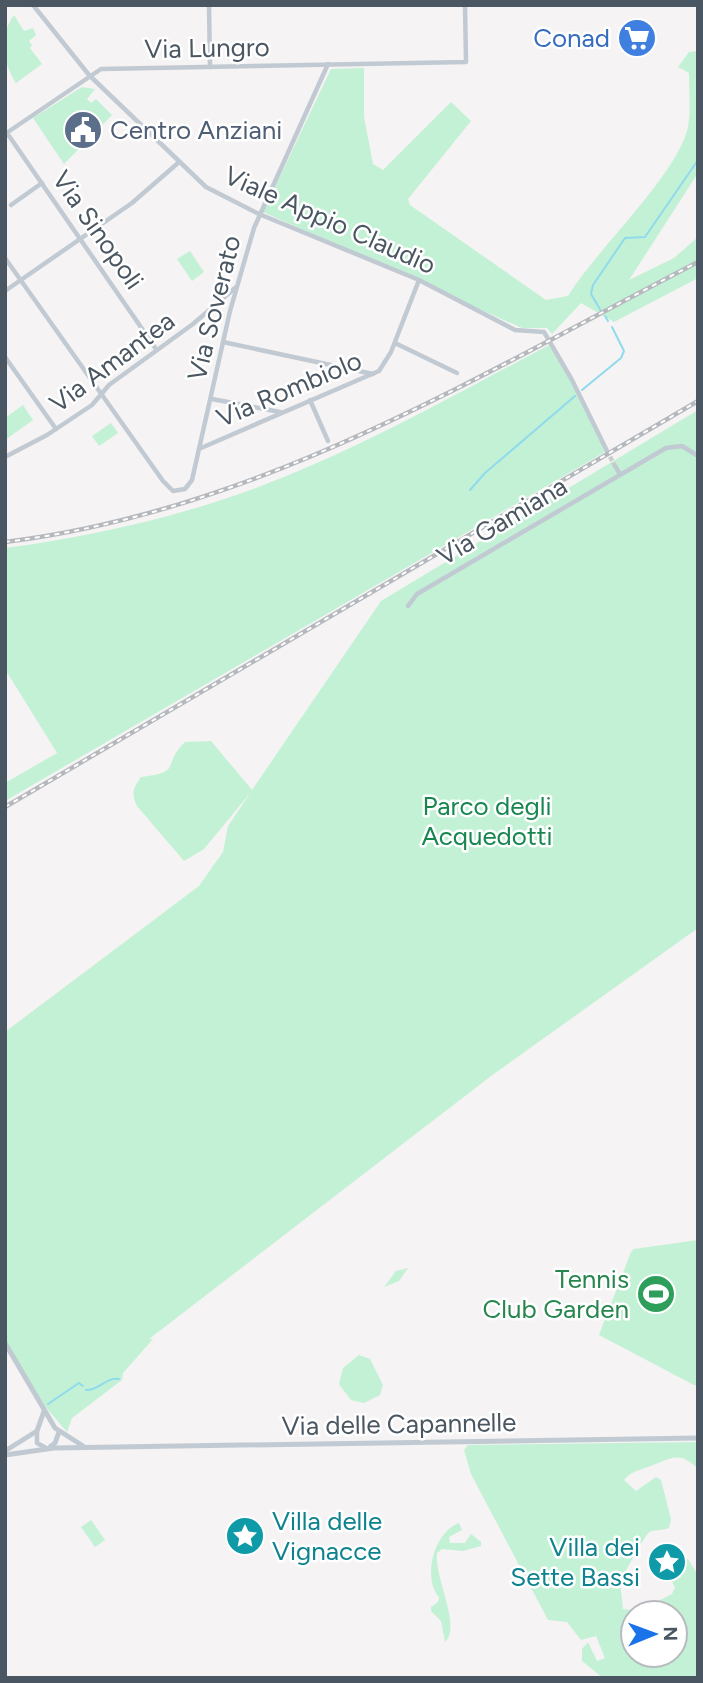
<svg xmlns="http://www.w3.org/2000/svg" width="703" height="1683" font-family="Figtree,sans-serif">
<rect width="100%" height="100%" fill="#f5f3f3"/>
<g fill="#c3f1d5" fill-rule="evenodd">
<path d="M14,15L24,31L33,28L36,35L29,41L32,45L30,48L42,64L16,83C2,62 0,33 14,15Z"/>
<path d="M698,51V173L629,280L674,258L698,237V278L614,322L581,303L552,334L547,328H522L263,212L331,69L364,68V117L373,164L383,170L451,102L471,121L408,199L410,205L546,300L568,296C597,249 678,174 688,127C691,110 689,90 689,73L678,67L689,52Z"/>
<path d="M82,87L95,89L87,99L91,103L96,99L112,115L64,164L33,118ZM74,113L85,123L94,114L100,120L83,137L67,120Z"/>
<path d="M190,251L204,272L192,281L177,259Z"/>
<path d="M549,345L574,382L605,452L5,801V783L57,753L5,669V548C89,537 174,518 253,489C356,451 453,396 549,345Z"/>
<path d="M23,405L33,420L5,440V418Z"/>
<path d="M698,410V928L491,1076L149,1339H153L123,1373L122,1380L72,1418L67,1432L43,1404L5,1340V1032L199,886L223,852L228,826L251,792L204,849L184,861L137,806C131,793 133,788 141,777C184,772 161,765 185,742L211,741L252,790L381,601Z"/>
<path d="M111,423L118,433L99,446L92,436Z"/>
<path d="M698,1240V1385H694L599,1335L631,1252L634,1249Z"/>
<path d="M408,1268L399,1281L384,1287L396,1271Z"/>
<path d="M359,1355L370,1359L383,1385L380,1395L364,1403L351,1400L339,1384L343,1368Z"/>
<path d="M698,1442V1469C678,1449 669,1460 648,1467C637,1471 632,1471 624,1480L636,1491L656,1477L661,1480L671,1519L669,1528C663,1530 657,1530 651,1531C645,1533 626,1572 620,1581L623,1609L639,1611L672,1594L675,1587L668,1574L669,1567L688,1559L698,1575V1678H603L582,1661V1649L588,1642L597,1661L605,1658L596,1636L581,1640L567,1622L548,1620L471,1474L464,1450L468,1445ZM633,1613H675V1655H633Z"/>
<path d="M91,1520L105,1540L95,1547L81,1527Z"/>
<path d="M459,1523L462,1530L449,1537L450,1543H465L471,1534L481,1542V1546L463,1551L442,1549L437,1553C434,1577 462,1627 445,1642L441,1621L431,1611V1607L438,1602L439,1597C422,1578 434,1532 459,1523Z"/>
</g>
<g fill="none" stroke-linecap="round" stroke-linejoin="round">
<g stroke="#90daee" stroke-width="2">
<path d="M601,311L591,294L593,285L625,238L645,237L698,160"/>
<path d="M605,316L608,321"/>
<path d="M582,390L621,358L624,351L612,327"/>
<path d="M470,490L485,473L575,396"/>
<path d="M86,1390C98,1391 106,1377 119,1379"/>
<path d="M48,1404L79,1383L83,1386"/>
</g>
<path stroke="#caccce" stroke-width="4.5" stroke-dasharray="4.5 2" stroke-linecap="butt" d="M607,451L615,466"/>
<g stroke="#c1cad2" stroke-width="4.5">
<path d="M33,5L89,75L206,187L259,214L419,280L515,330L544,332L572,380L607,451"/>
<path d="M209,5L210,67"/>
<path d="M7,133L156,349"/>
<path d="M5,134L101,69L466,62L465,5"/>
<path d="M11,205L42,183"/>
<path d="M5,258L163,481L173,491L185,489L192,480L230,311L254,228L328,64"/>
<path d="M5,291L132,203L178,163"/>
<path d="M223,342L373,374"/>
<path d="M395,343L457,373"/>
<path d="M5,357L56,429"/>
<path d="M212,399L280,412"/>
<path d="M310,400L328,441"/>
<path d="M201,448L379,371L391,352L419,280"/>
<path d="M5,457L47,435L92,405L109,385L193,324L235,288"/>
<path d="M615,466L620,474"/>
<path d="M408,606L417,594L666,448L682,446L698,456"/>
<path d="M37,1431V1443L46,1448"/>
</g>
<g stroke="#c1cad2" stroke-width="5">
<path d="M5,1343L55,1428L83,1446"/>
<path d="M50,1447L55,1443L59,1432"/>
<path d="M5,1451L37,1431L44,1411"/>
<path d="M5,1455L54,1448L698,1438"/>
</g>
<defs>
<g id="rail">
<path d="M5,542C258,511 476,377 698,262"/>
<path d="M5,807L698,401"/>
</g>
</defs>
<use href="#rail" stroke="#b5b8bd" stroke-width="4.5"/>
<use href="#rail" stroke="#fff" stroke-width="2" stroke-dasharray="5" stroke-linecap="butt"/>
</g>
<defs>
<symbol id="supermarket-disc" viewBox="-11 -11 22 22"><circle r="9.5" fill="#3f7fe0" stroke="#fff"/><path d="M-6-5.5h2.5l.6 2H6L4.5 2H-2.5L-4.4-4H-6ZM-1.5 3.2a1.3 1.3 0 1 0 .1 0ZM3 3.2a1.3 1.3 0 1 0 .1 0Z" fill="#fff"/></symbol>
<symbol id="civic-disc" viewBox="-11 -11 22 22"><circle r="9.5" fill="#5c6f8a" stroke="#fff"/><path d="M-.6-6.5H3V-4.5H.6V-3L4-1V1h2V6H-6V1h2V-1L-.6-3ZM-1.2 2.5V6h2.4V2.5Z" fill="#fff"/></symbol>
<symbol id="stadium-disc" viewBox="-11 -11 22 22"><circle r="9.5" fill="#2e9e5b" stroke="#fff"/><path d="M0-5a6.5 5 0 1 0 0 10a6.5 5 0 1 0 0-10ZM-3.5-1.8h7v3.6h-7Z" fill="#fff"/></symbol>
<symbol id="sight-disc" viewBox="-11 -11 22 22"><circle r="9.5" fill="#0f9aa8" stroke="#fff"/><path d="M0-6L1.8-2.2L6-1.7L2.9 1.2L3.7 5.4L0 3.3L-3.7 5.4L-2.9 1.2L-6-1.7L-1.8-2.2Z" fill="#fff"/></symbol>
</defs>
<g fill-rule="evenodd">
<use href="#supermarket-disc" x="615" y="16" width="44" height="44"/>
<use href="#civic-disc" x="61" y="108" width="44" height="44"/>
<use href="#stadium-disc" x="634" y="1272" width="44" height="44"/>
<use href="#sight-disc" x="223" y="1514" width="44" height="44"/>
<use href="#sight-disc" x="645" y="1540" width="44" height="44"/>
</g>
<g text-anchor="middle" stroke-width="5" stroke-linejoin="round" paint-order="stroke">
<g font-size="26" fill="#366cbe" stroke="#fff" text-anchor="end">
<text x="610" y="47">Conad</text>
</g>
<g font-size="26" fill="#4a5661" stroke="#fff">
<text transform="translate(207 48) rotate(-1)" y="9">Via Lungro</text>
<text transform="translate(330 220) rotate(24)" y="9">Viale Appio Claudio</text>
<text transform="translate(98 230) rotate(55)" y="9">Via Sinopoli</text>
<text transform="translate(214 308) rotate(-76)" y="9">Via Soverato</text>
<text transform="translate(112 362) rotate(-37)" y="9">Via Amantea</text>
<text transform="translate(289 389) rotate(-23)" y="9">Via Rombiolo</text>
<text transform="translate(502 521) rotate(-31)" y="9">Via Gamiana</text>
<text transform="translate(399 1424) rotate(-1)" y="9">Via delle Capannelle</text>
</g>
<g font-size="26" fill="#4e5e75" stroke="#fff" text-anchor="start">
<text x="110" y="139">Centro Anziani</text>
</g>
<g font-size="26" fill="#17864f" stroke="#fff">
<text x="487" y="815">Parco degli<tspan x="487" dy="30">Acquedotti</tspan></text>
</g>
<g font-size="26" fill="#27864d" stroke="#fff" text-anchor="end">
<text x="629" y="1288">Tennis<tspan x="629" dy="30">Club Garden</tspan></text>
</g>
<g font-size="26" fill="#0d838f" stroke="#fff" text-anchor="start">
<text x="272" y="1530">Villa delle<tspan x="272" dy="30">Vignacce</tspan></text>
<text x="640" y="1556" text-anchor="end">Villa dei<tspan x="640" dy="30">Sette Bassi</tspan></text>
</g>
</g>
<rect width="703" height="1683" fill="none" stroke="#4a5661" stroke-width="14"/>
<g transform="translate(654 1634) rotate(89)"><circle r="33" fill="#ffffff" stroke="#b7bbc0" stroke-width="2"/>
<path d="M0-5L12 26L0 18L-12 26Z" fill="#1a73e8"/>
<text y="-10" font-size="19" font-weight="bold" text-anchor="middle" fill="#4a5661">N</text>
</g>
</svg>
